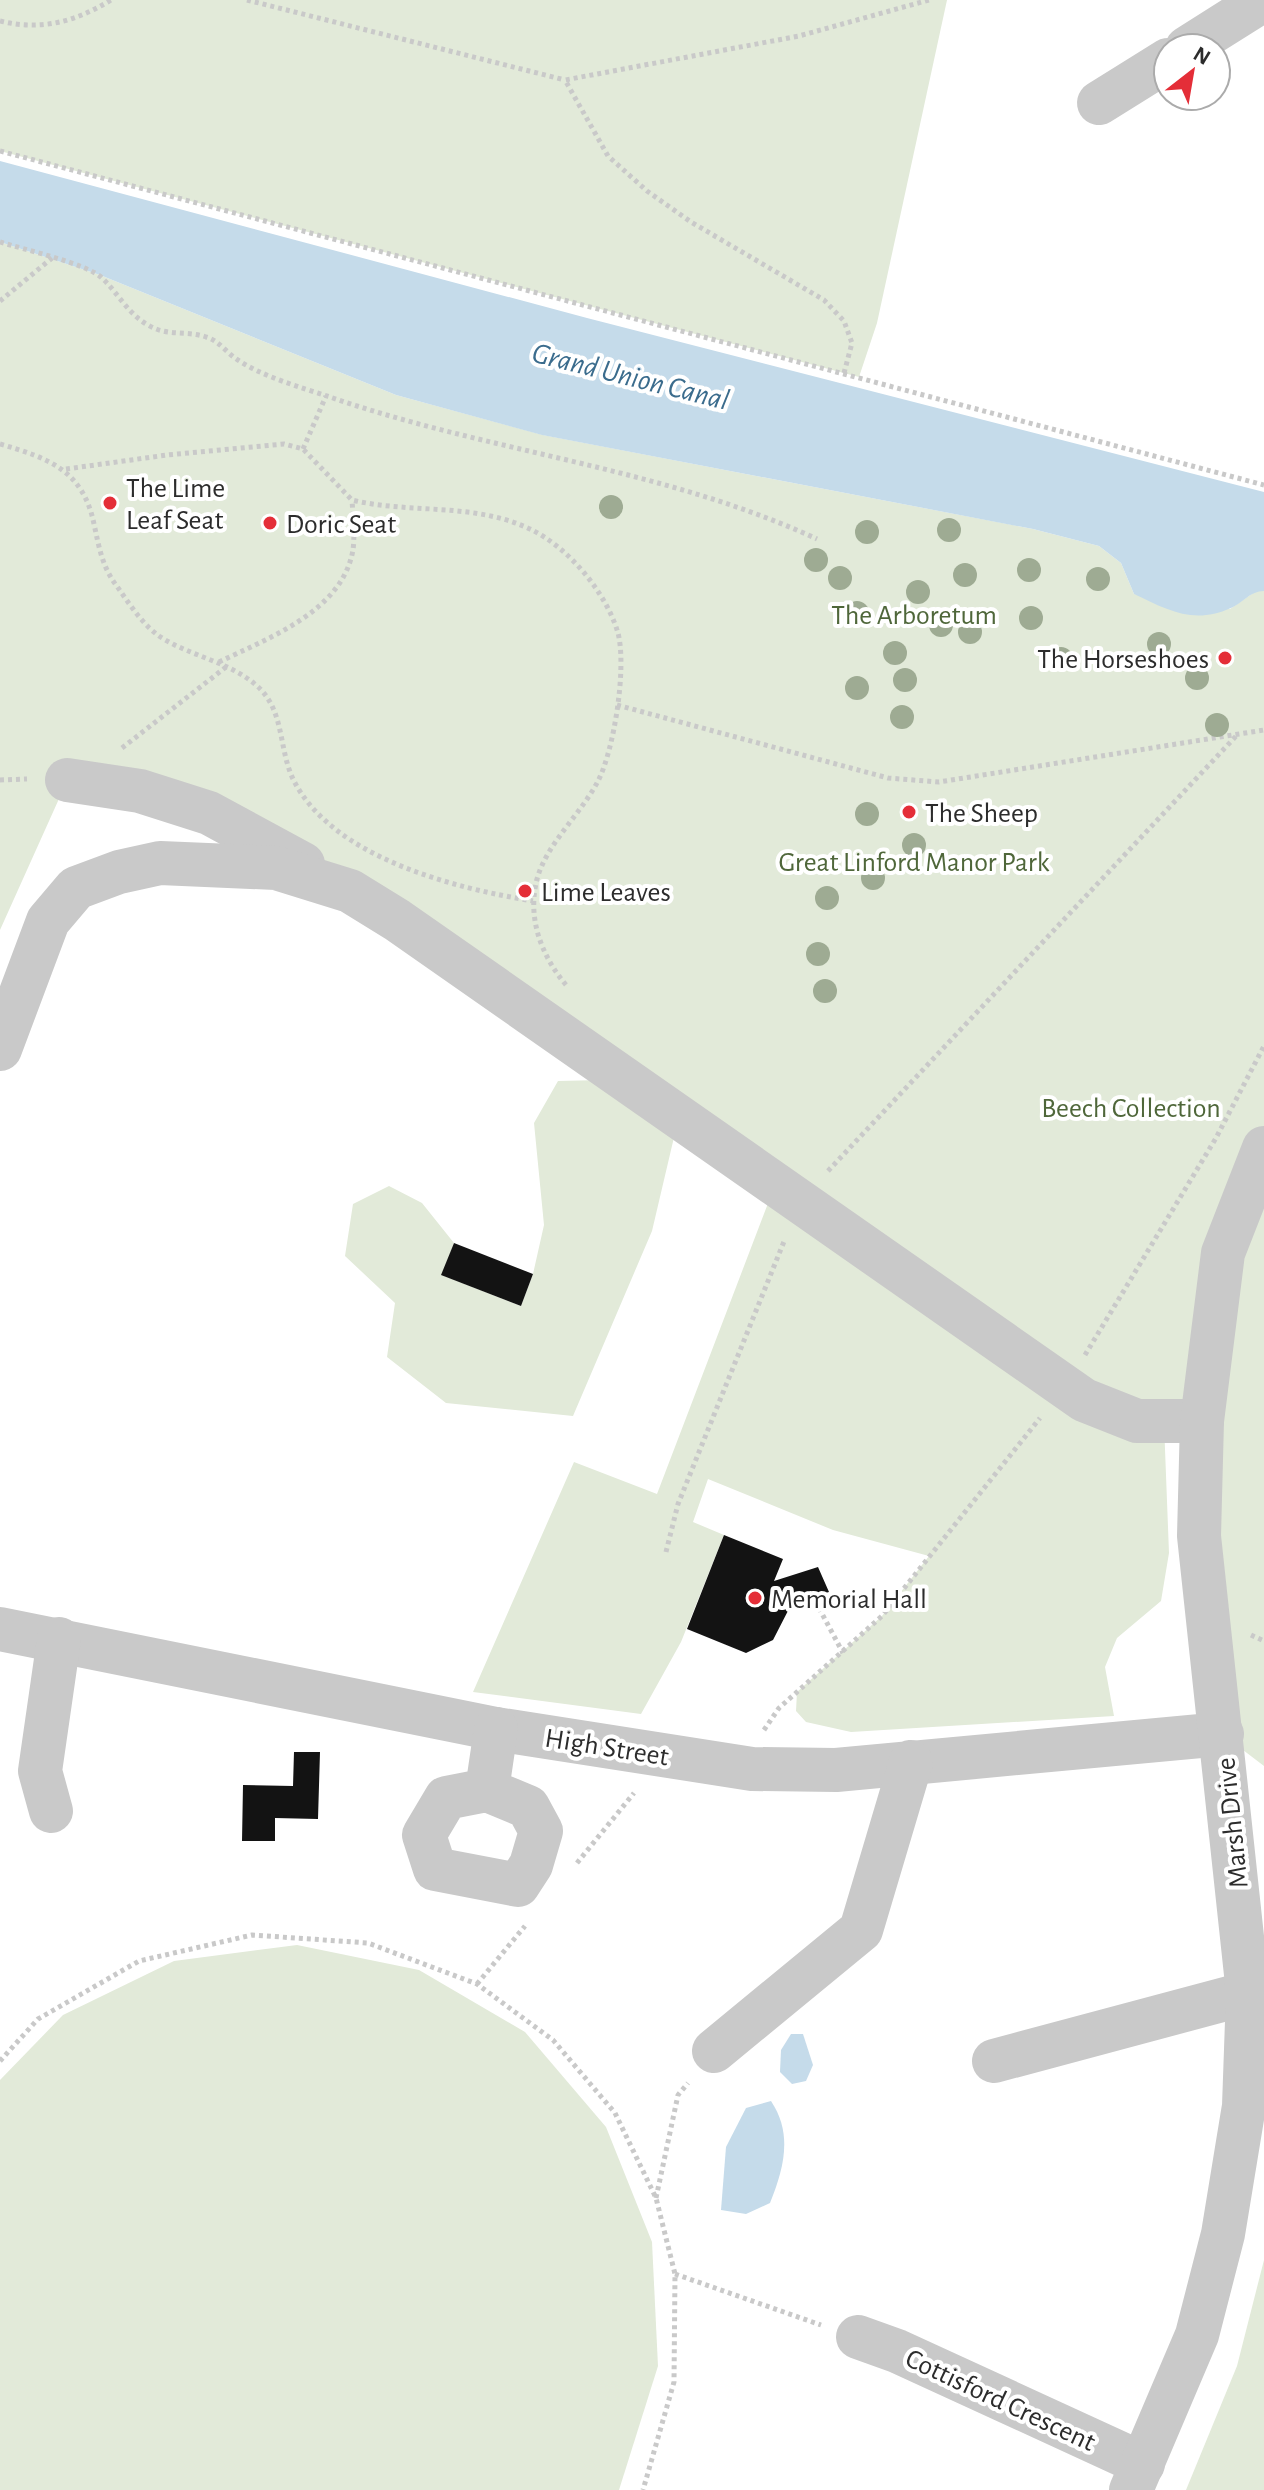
<svg xmlns="http://www.w3.org/2000/svg" width="1264" height="2490" font-family="'Alegreya Sans',sans-serif">
<rect width="100%" height="100%" fill="#fff"/>
<g fill="#e2ead9">
<path d="M0,0H947L877,323L859,377L0,151Z"/>
<path d="M0,242L100,275L396,395L543,435L1033,529L1099,546L1121,563L1134,594L1230,609L1256,591H1264V1766L1222,1734L1202,1422L1164,1423L1169,1553L1161,1601L1117,1638L1105,1667L1114,1716L851,1732L806,1722L796,1711L797,1692L882,1616L929,1556L833,1530L708,1479L693,1522L724,1535L681,1642L641,1714L473,1692L574,1462L657,1494L775,1185L350,891L67,781L0,930Z"/>
<path d="M603,1080L675,1133L652,1231L573,1416L446,1403L387,1357L395,1303L345,1256L353,1204L389,1186L422,1203L454,1243L442,1275L521,1306L533,1274L544,1225L534,1123L558,1081Z"/>
<path d="M297,1945L419,1970L525,2032L606,2127L652,2242L658,2366L619,2490H0V2080L63,2015L174,1961Z"/>
<path d="M1264,2260V2490H1186L1237,2366Z"/>
</g>
<g fill="#c5dbea">
<path d="M0,161L587,318L1264,492V591C1250,591 1243,603 1231,608C1193,625 1168,610 1134,594L1121,563L1099,546L1033,529L542,435L396,395L100,275L0,242Z"/>
<path d="M791,2034H803L813,2065L806,2081L792,2084L780,2072L781,2050Z"/>
<path d="M771,2101C793,2134 784,2168 770,2203L746,2214L721,2210L726,2147L746,2108Z"/>
</g>
<g fill="#131313">
<path d="M454,1243L533,1274L521,1306L441,1275Z"/>
<path d="M724,1535L783,1559L774,1581L818,1567L829,1592L792,1603L773,1640L746,1653L687,1629Z"/>
<path d="M294,1752H320L318,1819L275,1818V1841H242L243,1785L293,1786Z"/>
</g>
<g fill="none" stroke-linecap="round" stroke-linejoin="round">
<g stroke="#c9c9c9" stroke-width="5" stroke-dasharray="4 4" stroke-linecap="butt">
<path d="M247,0L565,80"/>
<path d="M0,21C41,31 75,22 111,0"/>
<path d="M0,151L1264,485"/>
<path d="M0,242C22,249 88,264 102,278C118,293 128,314 148,325C168,337 186,330 206,337C218,340 225,351 235,358C260,376 300,387 330,397C489,452 663,468 817,539"/>
<path d="M0,301L52,258"/>
<path d="M844,373L852,343L844,321L824,300L691,222L647,191L608,156L565,80L799,36L929,0"/>
<path d="M0,444C48,458 83,470 94,524C99,547 102,566 116,585C129,603 141,623 159,636C189,656 228,661 256,685C285,710 278,747 293,779C332,858 454,888 533,901"/>
<path d="M303,449L326,396"/>
<path d="M66,469L167,455L284,444L303,449L352,500C409,514 473,502 530,529C568,547 606,592 618,633C627,668 614,750 598,781C581,814 547,843 537,879C527,918 541,955 566,985"/>
<path d="M219,662C268,638 342,612 353,550C355,535 353,516 352,500"/>
<path d="M617,705L888,778L939,782L1264,730"/>
<path d="M122,748L226,667"/>
<path d="M0,780L27,779"/>
<path d="M828,1171L1238,734"/>
<path d="M1085,1355L1216,1138L1264,1046"/>
<path d="M666,1552L678,1504L785,1239"/>
<path d="M819,1608L843,1653"/>
<path d="M1251,1635L1264,1641"/>
<path d="M764,1730L779,1708L882,1616L1040,1418"/>
<path d="M577,1863L634,1793"/>
<path d="M477,1984L525,1926"/>
<path d="M0,2061L38,2019L139,1961L252,1935L368,1943L477,1984L553,2040L615,2113L656,2198L675,2274L674,2382L643,2490"/>
<path d="M656,2198L678,2095L688,2083"/>
<path d="M675,2274L821,2325"/>
</g>
<g stroke="#c9c9c9" stroke-width="44">
<path d="M1187,48L1263,0"/>
<path d="M1099,103L1168,60"/>
<path d="M67,780L140,791L209,813L303,864"/>
<path d="M0,1049L48,921L76,888L119,872L160,863L276,868L350,891L397,920L1084,1400L1137,1421H1202"/>
<path d="M0,1629L496,1729L752,1769L836,1770L1222,1734"/>
<path d="M487,1790L446,1798L424,1835L435,1869L518,1885L531,1865L541,1831L528,1807L487,1790L496,1729"/>
<path d="M51,1811L40,1771L59,1639"/>
<path d="M714,2051L861,1930L911,1762"/>
<path d="M994,2061L1248,1993"/>
<path d="M858,2337L897,2351L1143,2464"/>
<path d="M1131,2490L1197,2335L1223,2234L1244,2106L1248,1993L1199,1536L1202,1421L1223,1253L1264,1148"/>
</g>
</g>
<g fill="#9eab93">
<circle cx="611" cy="507" r="12"/>
<circle cx="949" cy="530" r="12"/>
<circle cx="867" cy="532" r="12"/>
<circle cx="816" cy="560" r="12"/>
<circle cx="1029" cy="570" r="12"/>
<circle cx="965" cy="575" r="12"/>
<circle cx="840" cy="578" r="12"/>
<circle cx="1098" cy="579" r="12"/>
<circle cx="918" cy="592" r="12"/>
<circle cx="857" cy="613" r="12"/>
<circle cx="1031" cy="618" r="12"/>
<circle cx="941" cy="625" r="12"/>
<circle cx="970" cy="632" r="12"/>
<circle cx="1159" cy="644" r="12"/>
<circle cx="895" cy="653" r="12"/>
<circle cx="1061" cy="659" r="12"/>
<circle cx="1197" cy="678" r="12"/>
<circle cx="905" cy="680" r="12"/>
<circle cx="857" cy="688" r="12"/>
<circle cx="902" cy="717" r="12"/>
<circle cx="1217" cy="725" r="12"/>
<circle cx="867" cy="814" r="12"/>
<circle cx="914" cy="845" r="12"/>
<circle cx="873" cy="878" r="12"/>
<circle cx="827" cy="898" r="12"/>
<circle cx="818" cy="954" r="12"/>
<circle cx="825" cy="991" r="12"/>
</g>
<g fill="#e42e38" stroke="#fff" stroke-width="3">
<circle cx="110" cy="503" r="8"/>
<circle cx="270" cy="523" r="8"/>
<circle cx="1225" cy="658" r="8"/>
<circle cx="909" cy="812" r="8"/>
<circle cx="525" cy="891" r="8"/>
<circle cx="755" cy="1598" r="8"/>
</g>
<g text-anchor="middle" stroke-width="8" stroke-linejoin="round" paint-order="stroke">
<g font-size="28" fill="#2c2c2c" stroke="#fff" text-anchor="start">
<text x="126" y="497">The Lime<tspan x="126" dy="32">Leaf Seat</tspan></text>
<text x="286" y="533">Doric Seat</text>
<text x="1209" y="668" text-anchor="end">The Horseshoes</text>
<text x="925" y="822">The Sheep</text>
<text x="541" y="901">Lime Leaves</text>
<text x="771" y="1608">Memorial Hall</text>
</g>
<g font-size="28" fill="#4f673a" stroke="#fff">
<text x="914" y="624">The Arboretum</text>
<text x="914" y="871">Great Linford Manor Park</text>
<text x="1131" y="1117">Beech Collection</text>
</g>
<g font-size="28" fill="#2c2c2c" stroke="#fff">
<text transform="translate(607 1746) rotate(9)" y="10">High Street</text>
<text transform="translate(1231 1823) rotate(-96)" y="10">Marsh Drive</text>
<text transform="translate(1001 2399) rotate(25)" y="10">Cottisford Crescent</text>
</g>
<g font-size="30" font-style="italic" fill="#3b6c8d" stroke="#fff">
<text transform="translate(631 376) rotate(14)" y="10">Grand Union Canal</text>
</g>
</g>
<g transform="translate(1192 72) rotate(31)"><circle r="38" fill="#ffffff" stroke="#ababab" stroke-width="2"/>
<path d="M0-6L14 30L0 20L-14 30Z" fill="#e42e38"/>
<text y="-12" font-size="22" font-weight="bold" text-anchor="middle" fill="#2c2c2c">N</text>
</g>
</svg>
